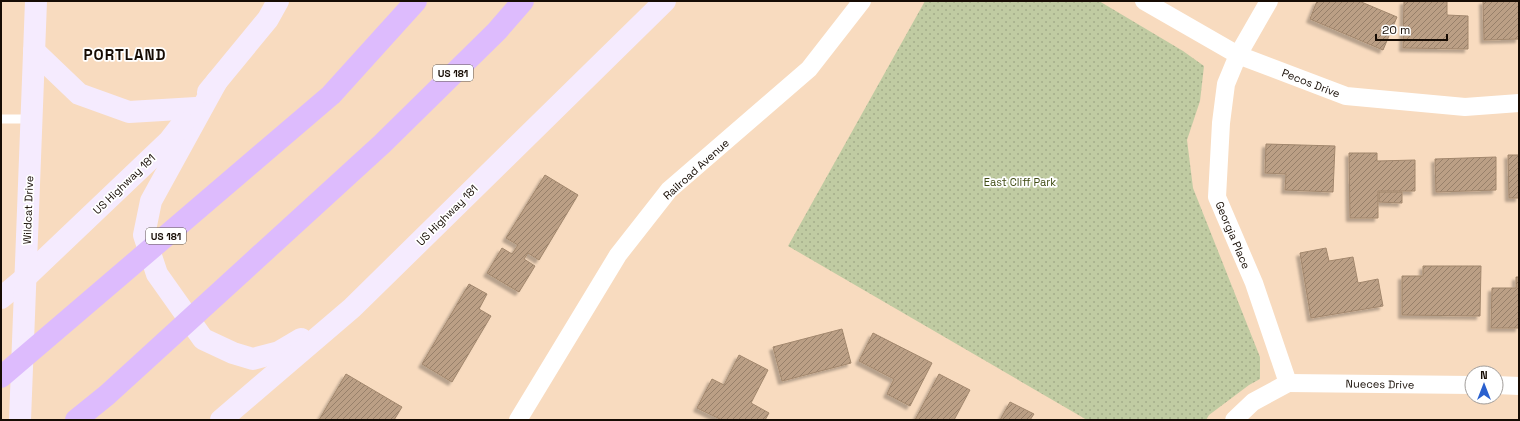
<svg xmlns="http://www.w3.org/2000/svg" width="1520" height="421" font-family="'Space Grotesk',sans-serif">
<defs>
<pattern id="park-dots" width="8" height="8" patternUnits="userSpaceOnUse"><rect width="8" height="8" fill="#c0cba2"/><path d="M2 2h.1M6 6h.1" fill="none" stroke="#a4ad8a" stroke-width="1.8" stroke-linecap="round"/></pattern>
<pattern id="building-hatch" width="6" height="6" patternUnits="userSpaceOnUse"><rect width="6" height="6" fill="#bb9f85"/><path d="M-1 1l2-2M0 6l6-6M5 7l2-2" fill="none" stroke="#97806b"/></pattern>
<filter id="shadow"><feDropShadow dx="-3.5" dy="3.5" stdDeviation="1" flood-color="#0004"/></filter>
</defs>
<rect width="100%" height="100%" fill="#f8dbbf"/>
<path fill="url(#park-dots)" d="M925,1H1099L1183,51L1204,66L1200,101L1187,140L1193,188L1260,357V379L1249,385L1209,415L1206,420H1087L788,246Z"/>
<g fill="url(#building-hatch)" stroke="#a2876d" filter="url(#shadow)">
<path d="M1317,1H1359L1397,17L1383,50L1310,19Z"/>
<path d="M1404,1H1447V15L1468,16V49L1403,48Z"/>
<path d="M1483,1H1519V39L1484,40Z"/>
<path d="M1266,144L1335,146L1333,192L1285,190L1286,174L1265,173Z"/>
<path d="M1349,153H1377V161L1415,160V191H1378V218H1350Z"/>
<path d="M1508,155H1519V198H1509Z"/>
<path d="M1496,157V190L1436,192L1435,159Z"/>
<path d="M545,175L578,195L539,260L528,253L524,259L535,266L519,292L487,273L502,248L512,254L518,245L506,238Z"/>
<path d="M1379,192H1402V203L1379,202Z"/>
<path d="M1326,248L1329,261L1353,257L1358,283L1378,279L1383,306L1311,318L1300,253Z"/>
<path d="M1423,266H1481L1480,316L1402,315V276H1423Z"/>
<path d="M1516,277H1519V328H1491L1492,288H1516Z"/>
<path d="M469,284L487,294L479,309L491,316L452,382L422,364Z"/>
<path d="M842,329L851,363L782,381L773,347Z"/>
<path d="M873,333L932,363L910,406L887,394L894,379L859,361Z"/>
<path d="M739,355L768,370L751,403L769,413L765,420H722L697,408L712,379L724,385Z"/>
<path d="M346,374L402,407L394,420H319Z"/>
<path d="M939,374L970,390L954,420H915Z"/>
<path d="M1010,402L1034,414L1030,420H1000Z"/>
</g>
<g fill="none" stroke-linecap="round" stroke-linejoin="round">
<path stroke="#fff" stroke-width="9" d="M1,119H31"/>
<g stroke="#fff" stroke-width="18">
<path d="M1144,1L1238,55L1346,96L1465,107L1519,103"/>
<path d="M1288,383L1472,385"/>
<path d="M1496,385L1519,386"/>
<path d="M518,420L618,255L669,190L809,69L862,1"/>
<path d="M1234,420L1253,402L1288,383L1254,283L1217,197L1221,123L1226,84L1238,55L1269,1"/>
</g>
<g stroke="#f5ebfe" stroke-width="22">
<path d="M34,51L79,94L129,112L196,108"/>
<path d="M217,81L151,201L144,235L157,274L203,339L233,353L253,359L279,352L301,339"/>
<path d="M208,92L268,19L278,1"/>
<path d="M1,298L25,278L169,141L183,123"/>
<path d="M20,420L36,1"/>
<path d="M221,420L352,308L665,1"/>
</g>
<g stroke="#ddbbfd" stroke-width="22">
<path d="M1,377L331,95L416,1"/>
<path d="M76,420L107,395L382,144L497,31L523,1"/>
</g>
</g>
<g text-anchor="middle" stroke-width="3.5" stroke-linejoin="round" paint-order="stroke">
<g fill="#fff" stroke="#5c554f" stroke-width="1">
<rect x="433" y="65" width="40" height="16" rx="3"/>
<rect x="146" y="228" width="40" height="16" rx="3"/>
</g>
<g font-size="10" font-weight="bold" fill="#160c04">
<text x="453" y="77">US 181</text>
<text x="166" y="240">US 181</text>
</g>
<g font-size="11" fill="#160c04" stroke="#fff">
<text transform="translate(1311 83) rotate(21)" y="4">Pecos Drive</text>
<text transform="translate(696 169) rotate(-42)" y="4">Railroad Avenue</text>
<text transform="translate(124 184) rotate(-44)" y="4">US Highway 181</text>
<text transform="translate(28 210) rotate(-88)" y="4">Wildcat Drive</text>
<text transform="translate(447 215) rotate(-45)" y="4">US Highway 181</text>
<text transform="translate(1233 235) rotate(67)" y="4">Georgia Place</text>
<text transform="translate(1380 384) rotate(1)" y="4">Nueces Drive</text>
</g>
<g font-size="11" fill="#404c14" stroke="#fff">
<text x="1020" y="186">East Cliff Park</text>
</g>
<g font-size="15" font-weight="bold" letter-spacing="1" fill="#160c04" stroke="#fff">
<text x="125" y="60">PORTLAND</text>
</g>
</g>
<rect width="1520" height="421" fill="none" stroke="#160c04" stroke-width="4"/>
<g transform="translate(1484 385)"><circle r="19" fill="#ffffff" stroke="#a29e9b"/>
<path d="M0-3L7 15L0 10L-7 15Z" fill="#2a60ce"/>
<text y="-6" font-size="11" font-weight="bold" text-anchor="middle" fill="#160c04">N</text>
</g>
<path d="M1376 34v6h71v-6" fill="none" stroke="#160c04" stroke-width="2"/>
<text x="1382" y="34" font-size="12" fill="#160c04" stroke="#ffffff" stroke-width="3" paint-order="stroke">20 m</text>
</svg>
